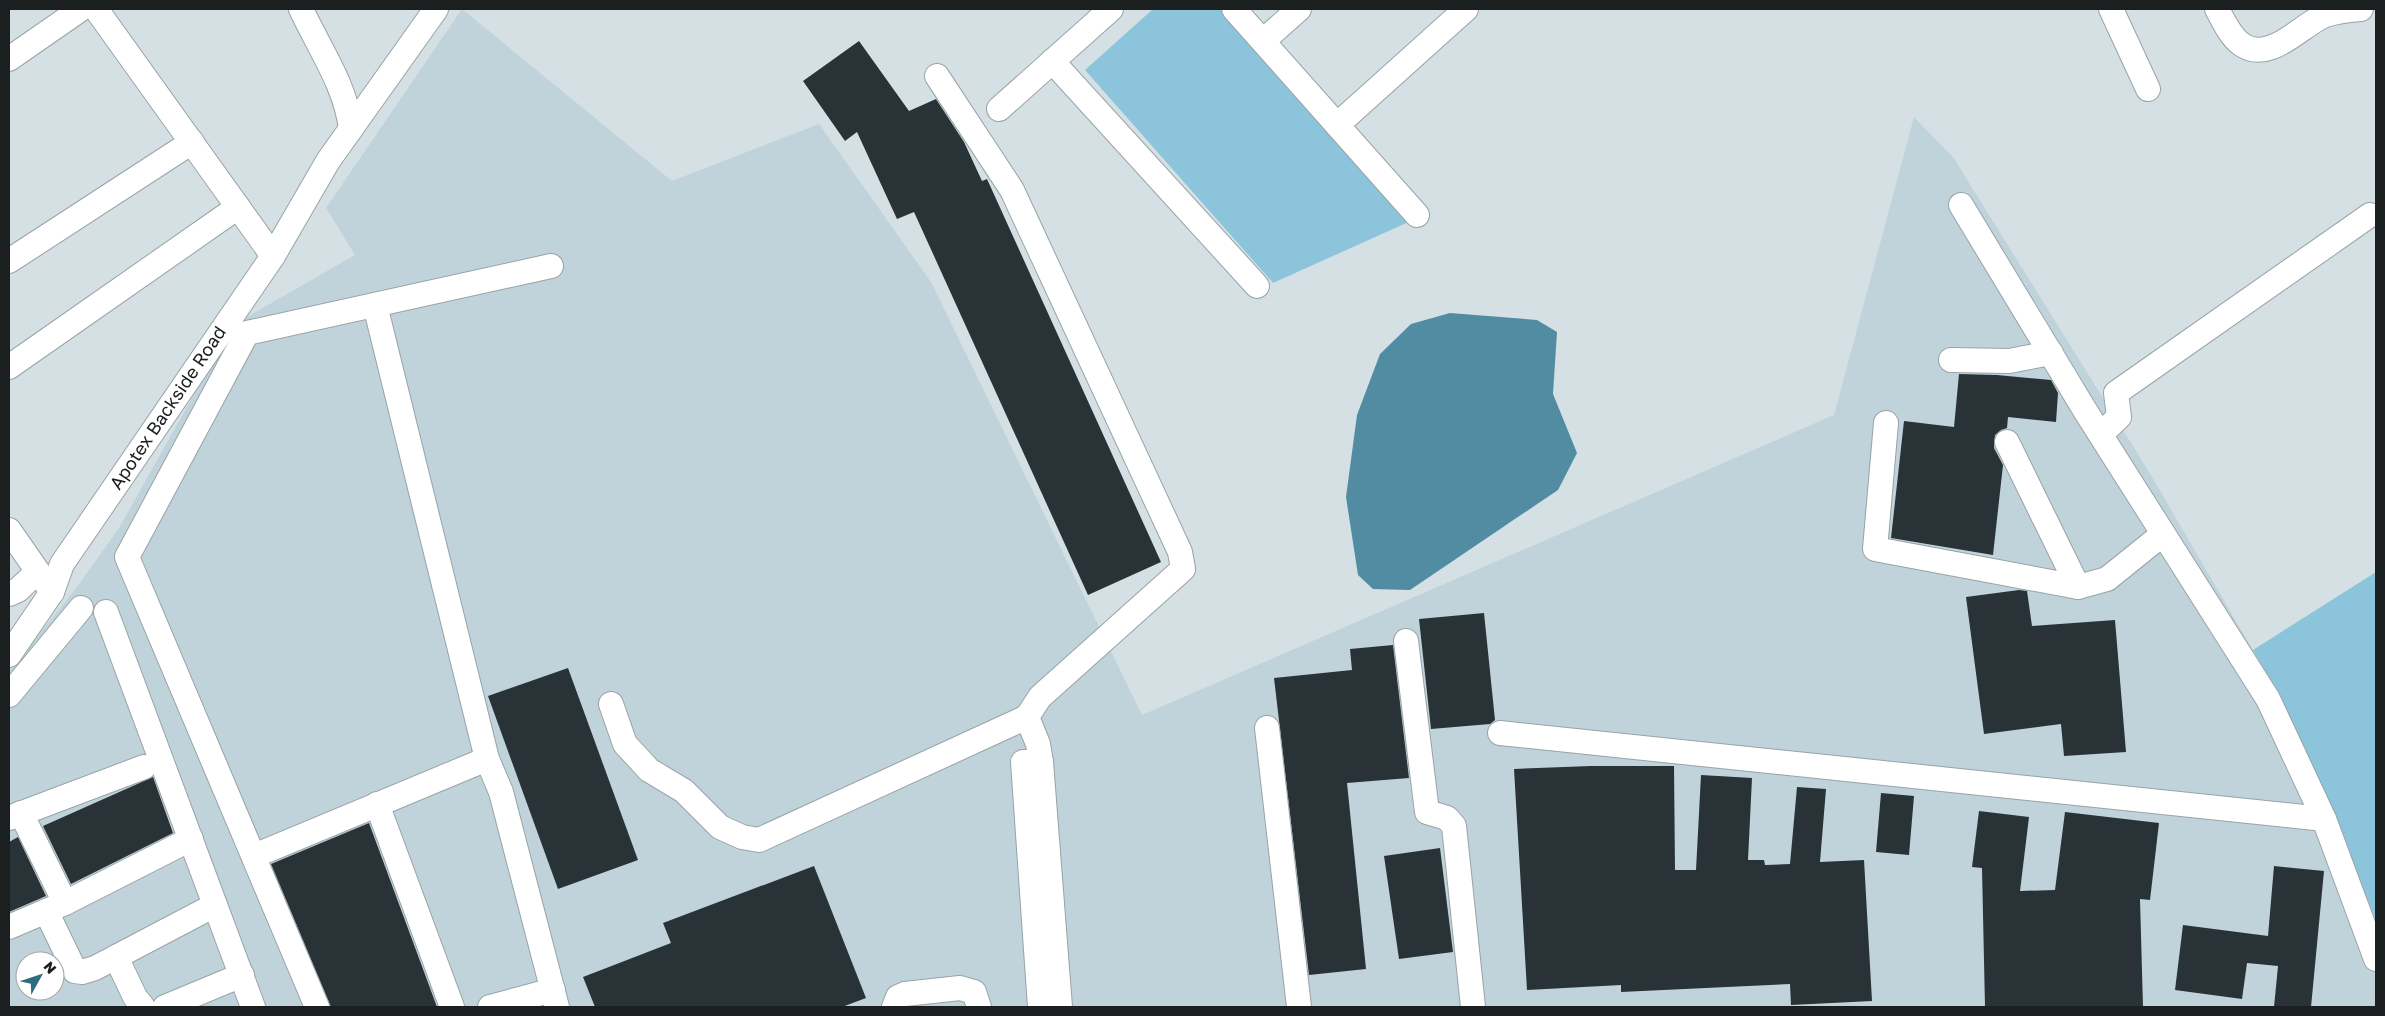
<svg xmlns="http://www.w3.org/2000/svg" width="2385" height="1016" font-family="'Golos Text',sans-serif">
<rect width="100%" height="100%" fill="#d5e0e5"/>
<path fill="#c0d3da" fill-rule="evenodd" d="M462,9L672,181L819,124L931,282L1142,715L1834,415L1914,117L1953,157L2151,475L2283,702L2376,917V1007H9V671L77,587L119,528L233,325L355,255L326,208ZM25,961H55V991H25Z"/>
<g fill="#8cc5db">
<path d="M1153,9H1224L1413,220L1273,283L1085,70Z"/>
<path d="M2376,572V919L2283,702L2253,650Z"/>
</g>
<path fill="#518ca3" d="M1450,313L1537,320L1557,332L1553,394L1577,453L1558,490L1410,590L1373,589L1358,575L1346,497L1357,415L1380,354L1411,324Z"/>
<g fill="#293236">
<path d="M859,41L909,111L936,99L964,142L982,181L987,179L1161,562L1088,595L914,212L897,219L857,132L845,141L803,81Z"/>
<path d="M1959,374L1997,375L2051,380L2058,393L2056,422L2008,417L2007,428L2001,430L1995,435L1994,448L2003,465L1993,555L1891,538L1904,421L1954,427Z"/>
<path d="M2019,590L2027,591L2032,626L2115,620L2126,752L2064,756L2061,724L1984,734L1966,597Z"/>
<path d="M1484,613L1495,720L1490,724L1431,729L1419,619Z"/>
<path d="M1393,645L1409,778L1347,783L1366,969L1309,975L1274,678L1352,670L1350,649Z"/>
<path d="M568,668L638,860L558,889L488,696Z"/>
<path d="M1591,766H1674L1675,870H1696L1701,775L1752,778L1748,860H1764L1765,865L1790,864L1797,787L1826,789L1820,862L1864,860L1872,1001L1791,1005L1790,984L1621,992V985L1527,990L1514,769Z"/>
<path d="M153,777L173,833L71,884L43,826Z"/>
<path d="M1881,793L1914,796L1909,855L1876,852Z"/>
<path d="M1979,811L2029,817L2020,891L2055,890L2065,812L2159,823L2150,900L2140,899L2143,1007H1985L1982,868L1972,867Z"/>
<path d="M369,823L437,1007H331L271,864Z"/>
<path d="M18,837L46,896L9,912V842Z"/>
<path d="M1440,848L1453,952L1399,959L1384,856Z"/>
<path d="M814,866L866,998L842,1007H595L583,977L671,943L663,923Z"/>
<path d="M2274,866L2324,871L2311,1007H2274L2278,966L2247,963L2242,999L2175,990L2183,925L2268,936Z"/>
</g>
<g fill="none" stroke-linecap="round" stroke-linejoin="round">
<defs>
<g id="minor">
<path d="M96,9L273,256"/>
<path d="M301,9C319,48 346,86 351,129"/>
<path d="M1234,9L1417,215"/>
<path d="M2111,9L2148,89"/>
<path d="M2217,9C2223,20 2230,36 2241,44C2269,64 2299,27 2323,16C2335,11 2348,10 2361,9"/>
<path d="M1263,41L1299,9"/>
<path d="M9,59L81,9"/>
<path d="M1052,61L1257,286"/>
<path d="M937,76L1012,190L1180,552L1183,569L1040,697L1027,717L1038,744L1041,762L1060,1007"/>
<path d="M999,109L1111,9"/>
<path d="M1337,125L1466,9"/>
<path d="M1961,205L2086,412L2268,699L2324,819L2376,959"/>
<path d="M9,261L192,142"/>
<path d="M375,305L487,759L501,792L557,1007"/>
<path d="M1951,360L2009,361L2051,353"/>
<path d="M9,367L238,207"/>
<path d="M1886,423L1875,549L2078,587L2107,579L2163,534"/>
<path d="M2101,434L2119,417L2116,393L2370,215"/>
<path d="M2007,442L2078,587"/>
<path d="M9,530L52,592"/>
<path d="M9,594L18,590L37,572"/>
<path d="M106,612L253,1007"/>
<path d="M1406,641L1427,812L1447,818L1454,826L1473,1007"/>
<path d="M9,655L52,592L62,564L273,256L328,161L436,9"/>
<path d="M9,695L81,608"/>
<path d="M611,704L625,744L649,770L684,791L720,827L742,837L759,840L1027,717"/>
<path d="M1267,728L1299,1007"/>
<path d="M1500,733L2324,819"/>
<path d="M377,804L452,1007"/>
<path d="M21,813L65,903"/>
<path d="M9,818L144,767"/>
<path d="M254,856L487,759"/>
<path d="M46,911L75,971L82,972L95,968L215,905"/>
<path d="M9,927L65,903L191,839"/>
<path d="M116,957L135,997L143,1007"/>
<path d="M165,1007L242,975"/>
<path d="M317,1007L127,557L247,333L551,266"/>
<path d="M490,1007L553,990"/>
<path d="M894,1007L898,997L905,994L960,988L974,992L979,1007"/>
<path d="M1040,1007L1023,762H1041"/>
</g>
</defs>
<use href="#minor" stroke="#98a3a7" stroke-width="26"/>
<use href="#minor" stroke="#fff" stroke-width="24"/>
</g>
<g text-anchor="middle" stroke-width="5" stroke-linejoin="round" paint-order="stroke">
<g font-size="18" fill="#1b1f20" stroke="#fff">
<text transform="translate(168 408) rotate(-56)" y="6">Apotex Backside Road</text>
</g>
</g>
<rect width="2385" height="1016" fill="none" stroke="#1b1f20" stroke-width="20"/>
<g transform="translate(40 976) rotate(50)"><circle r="24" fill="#ffffff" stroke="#a4a5a6"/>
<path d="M0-4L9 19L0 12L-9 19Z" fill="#2e6c82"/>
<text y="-8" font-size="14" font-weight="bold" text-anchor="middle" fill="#1b1f20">N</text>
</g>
</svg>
